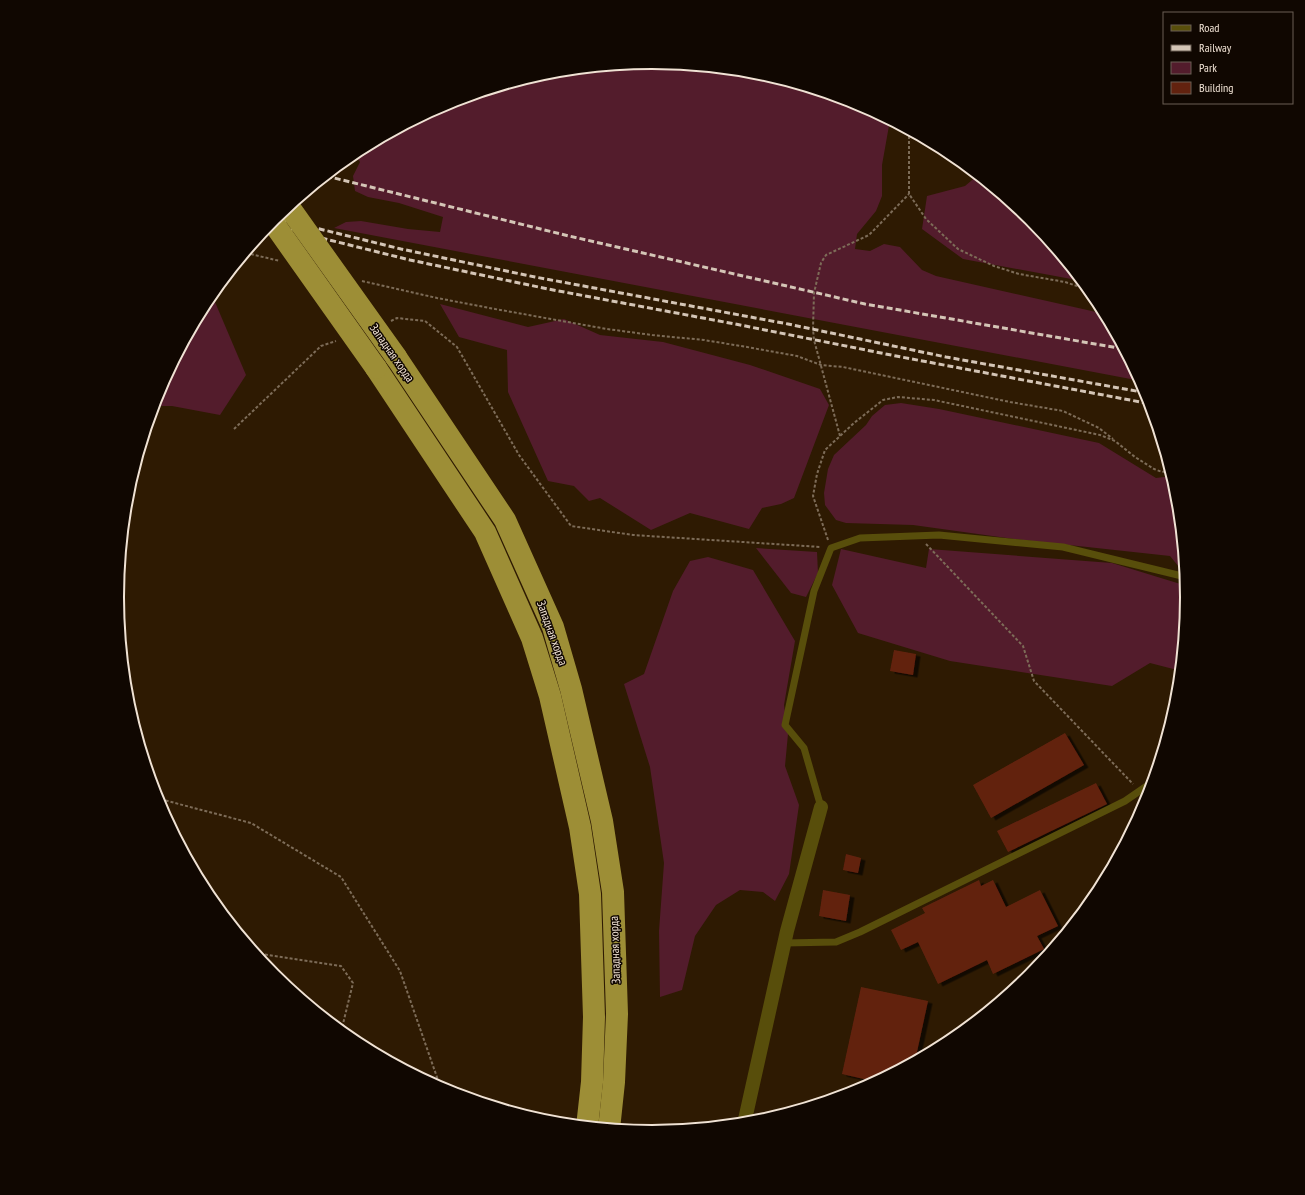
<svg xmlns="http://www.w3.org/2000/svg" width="1305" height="1195" font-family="'PT Sans Narrow',sans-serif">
<defs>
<filter id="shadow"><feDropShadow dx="4.5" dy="2.5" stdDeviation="0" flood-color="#0009"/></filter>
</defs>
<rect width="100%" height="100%" fill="#2e1a02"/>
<g fill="#531c2c">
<path d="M653,62L757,72L858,103L890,120L882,165V196L876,211L857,234L855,249L870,251L884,244L900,247L922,270L936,276L1105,314L1141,381L334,228L346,222L361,221L408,229L440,232L443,217L399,203L368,197L355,191L353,176L360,162L354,153L448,103L548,72Z"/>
<path d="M978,175L1031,219L1082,281L963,259L922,229L927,196L965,186Z"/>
<path d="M212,295L246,375L220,415L172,406H154L158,392L207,300Z"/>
<path d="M440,304L528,327L564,319L600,335L663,342L750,365L820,389L829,405L794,498L781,504L762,508L749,529L690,513L651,530L600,498L589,501L574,486L548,481L508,392L507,350L459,337Z"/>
<path d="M901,403L939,409L1099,443L1156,478L1172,476L1178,493L1185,568L1179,567L1170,556L1014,539L913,525L846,523L836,520L825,505L824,493L828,469L834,455L866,425L872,416L885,405Z"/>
<path d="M756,548L817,552L818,573L806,597L791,593Z"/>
<path d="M841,549L926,568L929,549L1112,563L1187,586L1188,598L1181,671L1150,663L1112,686L950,661L858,633L832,585Z"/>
<path d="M708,557L753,570L795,641L784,705L788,734L785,766L799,805L789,874L775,901L763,892L740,890L716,905L695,936L682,990L660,997L659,931L664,863L650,767L624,684L644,674L673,591L690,561Z"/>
</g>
<g fill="#62220f" filter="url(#shadow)">
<path d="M894,650L916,654L913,675L890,671Z"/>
<path d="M1065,733L1084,765L991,818L973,785Z"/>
<path d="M1096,783L1107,804L1008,852L997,831Z"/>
<path d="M846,854L861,858L858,873L843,870Z"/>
<path d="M979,880L981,886L993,880L1006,907L1040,890L1058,926L1037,936L1044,949L993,974L987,960L938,984L918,942L901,950L891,930L925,913L922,908Z"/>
<path d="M823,890L850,895L846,921L819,916Z"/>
<path d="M861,987L928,1001L915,1061L877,1082L842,1074Z"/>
</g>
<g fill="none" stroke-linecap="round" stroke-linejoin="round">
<g stroke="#7d6c58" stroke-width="2" stroke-dasharray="3 2" stroke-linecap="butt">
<path d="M909,131V194L926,219L958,249L994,266L1019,274L1065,282L1089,290"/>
<path d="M246,253L280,261"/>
<path d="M362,281L437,298L495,309L607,329L652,335L704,340L747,347L797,356L821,365L843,367L1010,402L1063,411L1099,428L1113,439"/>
<path d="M391,321L397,318L425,321L457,347L519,455L571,526L633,535L821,547"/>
<path d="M234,429L321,346L336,341"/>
<path d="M840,436L814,340L813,329L814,293L821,263L824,258L826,255L869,235L909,194"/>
<path d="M828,540L813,496L817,474L825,450L854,423L883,400L898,397L934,400L1100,435L1115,441L1135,457L1154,469L1162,472L1171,470"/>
<path d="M926,544L1023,646L1034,681L1133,784"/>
<path d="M156,798L251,823L341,877L400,971L439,1083V1088"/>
<path d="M255,953L341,966L353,983L341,1032"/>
</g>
<g stroke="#584e0b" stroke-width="7">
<path d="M821,807L804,748L785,725L814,591L831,548L860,538L939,535L1063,547L1186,577"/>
<path d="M784,943L836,942L860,932L1125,801L1154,781"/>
</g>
<path stroke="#584e0b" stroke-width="14" d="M744,1124L787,931L821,807"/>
<g stroke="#9d8e36" stroke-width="22">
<path d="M396,357L505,520L553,627L571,689L602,821L613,892L617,1014L614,1082L609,1129"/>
<path d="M376,368L485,532L532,638L550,696L580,827L590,894L594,1017L592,1082L587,1127"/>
</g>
<g stroke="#d4c5b6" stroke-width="3" stroke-dasharray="6 3" stroke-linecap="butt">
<path d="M326,176L569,236L865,304L1124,349"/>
<path d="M275,218L401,249L535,277L788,324L946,357L1147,393"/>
<path d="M269,225L410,260L548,289L735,324L896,356L1151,404"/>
</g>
<g stroke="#9d8e36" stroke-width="22">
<path d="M289,207L396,357"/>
<path d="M272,221L376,368"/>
</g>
</g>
<g text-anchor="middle" stroke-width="3" stroke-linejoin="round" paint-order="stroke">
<g font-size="12" fill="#f0e2d4" stroke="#100701">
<text transform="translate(392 353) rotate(55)" y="4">Западная хорда</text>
<text transform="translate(552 633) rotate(70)" y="4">Западная хорда</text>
<text transform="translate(615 950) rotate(-92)" y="4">Западная хорда</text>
</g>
</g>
<path d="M0 0H1305V1195H0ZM124 597a528 528 0 1 1 1056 0a528 528 0 1 1-1056 0Z" fill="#100701" fill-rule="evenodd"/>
<path fill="none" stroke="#f0e2d4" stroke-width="2" d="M124 597a528 528 0 1 1 1056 0a528 528 0 1 1-1056 0Z"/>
<rect x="1163" y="12" width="130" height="92" fill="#100701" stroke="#6a5f55"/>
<rect x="1171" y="25" width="20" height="6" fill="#584e0b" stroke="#6a5f55"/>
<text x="1199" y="32" font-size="12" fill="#f0e2d4">Road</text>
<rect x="1171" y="45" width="20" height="6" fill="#d4c5b6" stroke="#6a5f55"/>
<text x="1199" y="52" font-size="12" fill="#f0e2d4">Railway</text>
<rect x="1171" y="62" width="20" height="12" fill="#531c2c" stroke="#6a5f55"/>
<text x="1199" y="72" font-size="12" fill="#f0e2d4">Park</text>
<rect x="1171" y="82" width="20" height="12" fill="#62220f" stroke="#6a5f55"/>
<text x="1199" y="92" font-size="12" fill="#f0e2d4">Building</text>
</svg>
